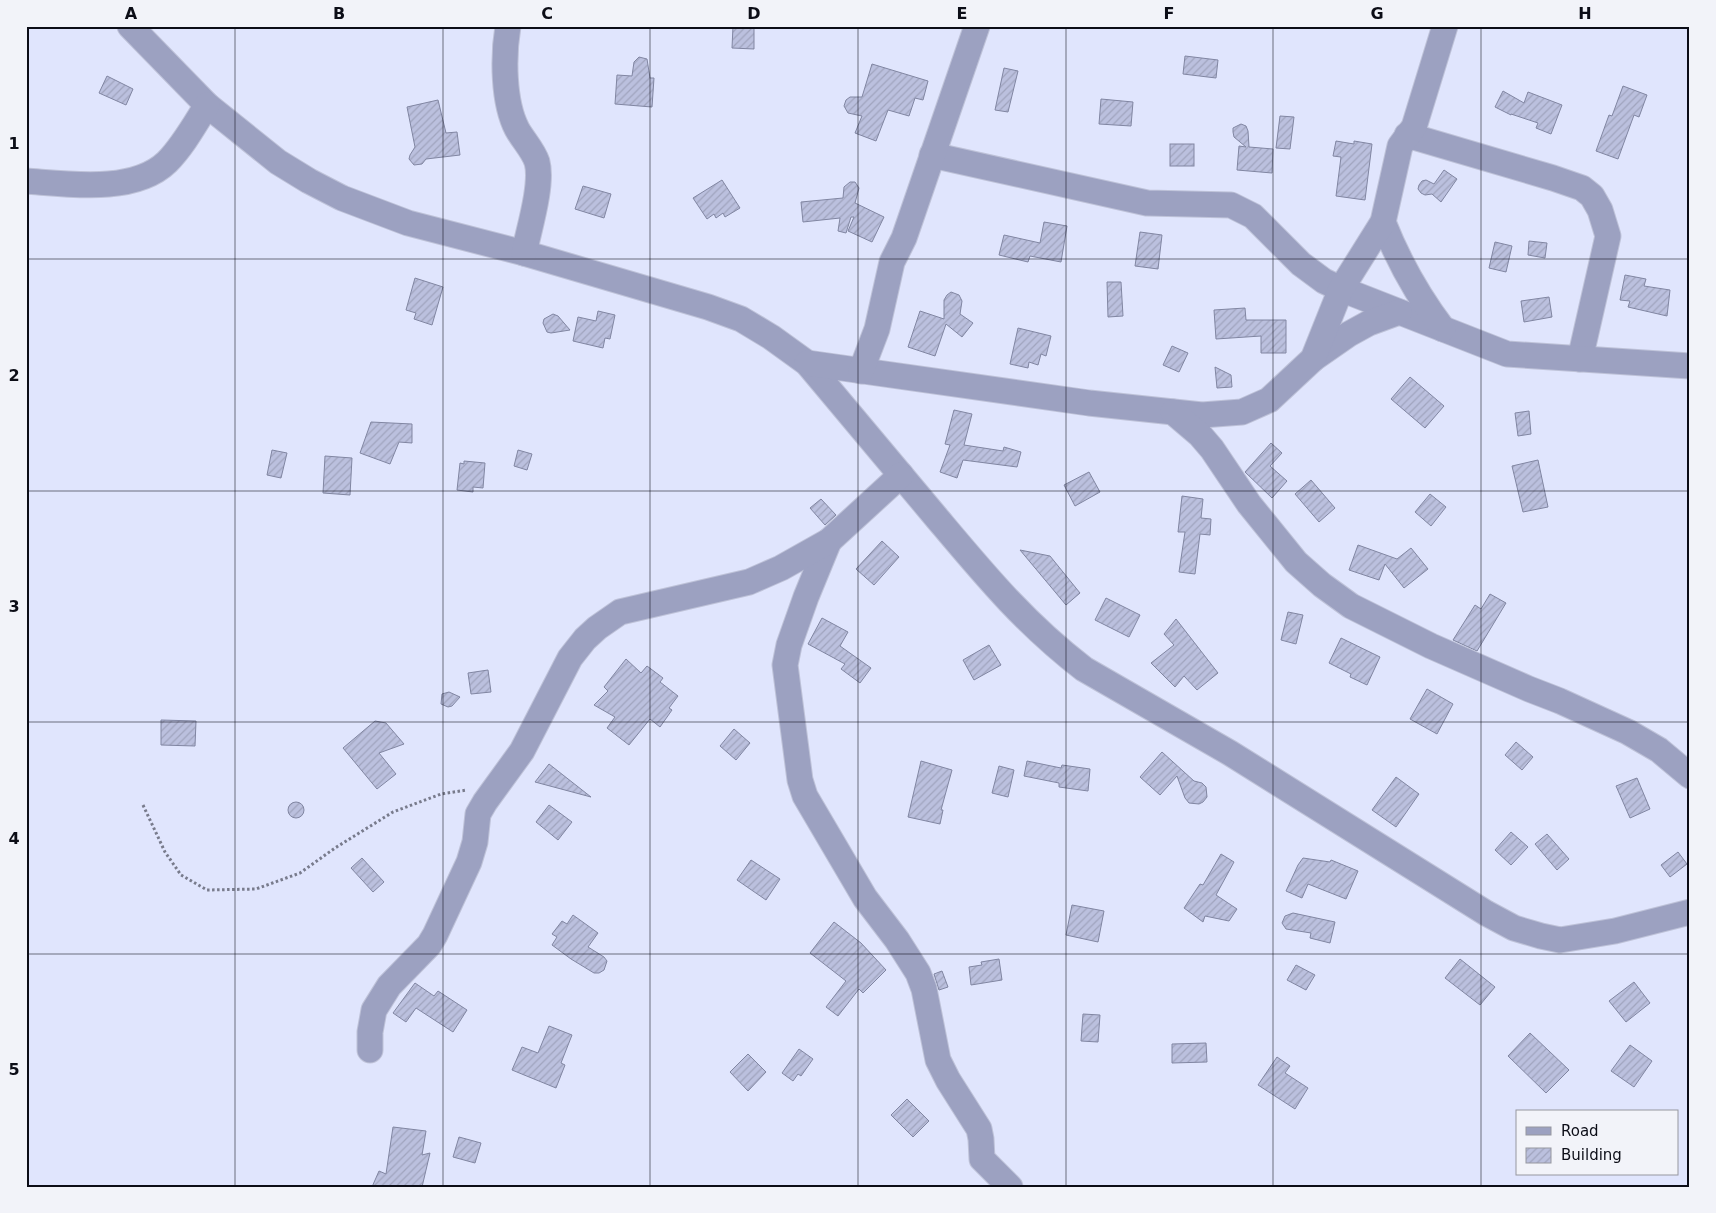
<svg xmlns="http://www.w3.org/2000/svg" width="1716" height="1213" font-family="'DejaVu Sans',sans-serif">
<defs>
<pattern id="building-hatch" width="6" height="6" patternUnits="userSpaceOnUse" patternTransform="scale(1.25)"><rect width="6" height="6" fill="#bbc0de"/><path d="M-1 1l2-2M0 6l6-6M5 7l2-2" fill="none" stroke="#a0a4be"/></pattern>
</defs>
<rect width="100%" height="100%" fill="#e0e5fd"/>
<g fill="url(#building-hatch)" stroke="#8186a2">
<path d="M733,26H754V49L732,48Z"/>
<path d="M1185,56L1218,60L1216,78L1183,74Z"/>
<path d="M639,57L647,59L650,78H654L652,107L615,104L617,75L632,76L634,62Z"/>
<path d="M872,64L928,81L923,100L915,98L909,116L888,110L876,141L855,133L862,116L848,113L844,106L846,100L850,97H862Z"/>
<path d="M1004,68L1018,71L1008,112L995,110Z"/>
<path d="M107,76L133,89L126,105L99,93Z"/>
<path d="M1623,86L1647,95L1639,117L1634,115L1618,159L1596,151L1609,115L1612,116Z"/>
<path d="M1503,91L1524,103L1528,92L1562,105L1551,134L1536,128L1538,123L1511,114V115L1495,107Z"/>
<path d="M1101,99L1133,102L1131,126L1099,124Z"/>
<path d="M438,100L446,133L457,132L460,155L426,159L422,164L414,165L409,159L410,155L415,147L407,107Z"/>
<path d="M1280,116L1294,117L1290,149L1276,148Z"/>
<path d="M1241,124L1246,126L1248,131L1249,147L1273,149L1272,173L1237,170L1239,146L1246,147L1234,137L1233,132V128Z"/>
<path d="M1336,141L1354,144V141L1372,144L1365,200L1336,196L1341,157L1333,156Z"/>
<rect x="1170" y="144" width="24" height="22"/>
<path d="M1444,170L1457,179L1441,202L1432,194L1425,195L1421,193L1418,189L1419,185L1422,181L1426,180L1434,184Z"/>
<path d="M722,180L740,208L725,217L723,213L716,218L714,214L707,219L693,198Z"/>
<path d="M850,182H855L859,188L855,203L884,217L872,242L848,231L854,217H851L846,233L838,231L840,218L803,222L801,202L843,198L844,187Z"/>
<path d="M583,186L611,194L604,218L575,209Z"/>
<path d="M1044,222L1067,226L1061,262L1030,256L1028,262L999,255L1004,235L1040,243Z"/>
<path d="M1140,232L1162,235L1158,269L1135,266Z"/>
<path d="M1529,241L1547,243L1545,258L1528,255Z"/>
<path d="M1495,242L1512,246L1506,272L1489,268Z"/>
<path d="M1625,275L1646,279L1644,286L1670,290L1667,316L1628,307L1630,301L1620,300Z"/>
<path d="M415,278L443,287L432,325L414,319L416,313L406,310Z"/>
<path d="M1107,282H1121L1123,316L1108,317Z"/>
<path d="M951,292L959,295L962,301L960,314L973,323L962,337L946,324L935,356L908,347L920,311L944,319V300L947,295Z"/>
<path d="M1549,297L1552,317L1524,322L1521,301Z"/>
<path d="M1245,308L1246,320H1286V353H1261V336L1216,339L1214,310Z"/>
<path d="M598,311L615,315L610,339L605,338L603,348L573,341L578,317L596,321Z"/>
<path d="M553,314L558,316L570,330L551,333L547,332L543,323L544,319Z"/>
<path d="M1018,328L1051,336L1046,356L1041,354L1038,365L1029,362L1028,368L1010,364Z"/>
<path d="M1172,346L1188,353L1179,372L1163,365Z"/>
<path d="M1215,367L1231,375L1232,387L1217,388Z"/>
<path d="M1410,377L1444,406L1425,428L1391,399Z"/>
<path d="M954,410L972,414L964,445L1003,451L1004,447L1021,452L1017,467L963,460L957,478L940,472L950,445L945,444Z"/>
<path d="M1529,411L1531,434L1518,436L1515,413Z"/>
<path d="M371,422L412,424V443L399,442L390,464L360,453Z"/>
<path d="M1271,443L1282,453L1270,466L1287,481L1272,498L1245,472Z"/>
<path d="M272,450L287,453L281,478L267,475Z"/>
<path d="M518,450L532,454L527,470L514,466Z"/>
<path d="M325,456L352,458L350,495L323,493Z"/>
<path d="M1538,460L1548,507L1523,512L1512,466Z"/>
<path d="M464,461L485,463L483,488L473,487V492L457,490L460,463L464,464Z"/>
<path d="M1089,472L1100,492L1075,506L1064,485Z"/>
<path d="M1311,480L1335,508L1319,522L1295,494Z"/>
<path d="M1430,494L1446,507L1431,526L1415,512Z"/>
<path d="M1182,496L1203,499L1201,518L1211,519L1210,535L1200,534L1195,574L1179,572L1185,532H1178Z"/>
<path d="M821,499L836,515L825,525L810,508Z"/>
<path d="M882,541L899,557L874,585L856,569Z"/>
<path d="M1358,545L1397,559L1411,548L1428,569L1404,588L1385,564L1379,580L1349,570Z"/>
<path d="M1020,550L1050,556L1080,593L1066,605Z"/>
<path d="M1490,594L1506,603L1477,651L1453,640L1475,605L1481,609Z"/>
<path d="M1106,598L1140,615L1129,637L1095,620Z"/>
<path d="M1288,612L1303,615L1296,644L1281,640Z"/>
<path d="M822,618L848,632L840,646L871,668L860,683L841,669L845,664L808,644Z"/>
<path d="M1176,619L1218,673L1197,690L1184,676L1175,687L1151,663L1174,645L1164,634Z"/>
<path d="M1341,638L1380,657L1367,685L1350,677L1351,674L1329,663Z"/>
<path d="M989,645L1001,665L974,680L963,660Z"/>
<path d="M626,659L641,673L647,666L663,678L660,682L678,696L669,708L672,710L660,727L650,719L629,745L607,728L615,717L594,705L608,691L604,687Z"/>
<path d="M488,670L491,692L471,694L468,673Z"/>
<path d="M1427,689L1453,704L1437,734L1410,719Z"/>
<path d="M449,692L460,697L452,706L448,707L441,704L442,694Z"/>
<path d="M161,720L196,721L195,746L161,745Z"/>
<path d="M375,721L386,723L404,744L379,753L396,774L377,789L343,748Z"/>
<path d="M734,729L750,743L736,760L720,746Z"/>
<path d="M1516,742L1533,757L1522,770L1505,755Z"/>
<path d="M1162,752L1194,781L1202,783L1206,787L1207,797L1203,802L1199,804L1189,803L1185,798L1177,776L1160,795L1140,777Z"/>
<path d="M921,761L952,770L941,810H943L940,824L908,817Z"/>
<path d="M1027,761L1061,768L1062,765L1090,769L1088,791L1059,787V783L1024,776Z"/>
<path d="M549,764L591,797L535,782Z"/>
<path d="M999,766L1014,770L1008,797L992,793Z"/>
<path d="M1396,777L1419,794L1396,827L1372,810Z"/>
<path d="M1637,778L1650,809L1630,818L1616,786Z"/>
<circle cx="296" cy="810" r="8"/>
<path d="M549,805L572,822L558,840L536,822Z"/>
<path d="M1511,832L1528,847L1511,865L1495,850Z"/>
<path d="M1547,834L1569,859L1557,870L1535,844Z"/>
<path d="M1678,852L1687,864L1670,877L1661,865Z"/>
<path d="M1221,854L1234,862L1216,895L1237,909L1229,921L1205,916L1203,922L1184,908L1200,884L1203,885Z"/>
<path d="M362,858L384,882L373,892L351,868Z"/>
<path d="M1303,858L1330,862L1331,860L1358,871L1346,899L1308,884L1302,898L1286,891L1298,865Z"/>
<path d="M751,860L780,879L766,900L737,880Z"/>
<path d="M1072,905L1104,911L1098,942L1066,935Z"/>
<path d="M1293,913L1335,922L1330,943L1310,938L1311,933L1286,929L1282,923L1285,916Z"/>
<path d="M573,915L598,933L588,947L604,957L607,961L604,970L599,973H594L571,959L552,945L557,937L552,934L562,921L567,924Z"/>
<path d="M834,922L861,943L886,970L863,993L859,989L838,1016L826,1007L846,981L810,953Z"/>
<path d="M999,959L1002,980L971,985L969,967L982,965L981,962Z"/>
<path d="M1460,959L1495,987L1480,1005L1445,978Z"/>
<path d="M1296,965L1315,975L1306,990L1287,980Z"/>
<path d="M942,971L948,987L939,990L934,974Z"/>
<path d="M1634,982L1650,1003L1626,1022L1609,1001Z"/>
<path d="M415,983L434,996L438,991L467,1010L453,1032L416,1008L406,1022L393,1013Z"/>
<path d="M1083,1014L1100,1015L1098,1042L1081,1041Z"/>
<path d="M549,1026L572,1035L561,1063L565,1065L556,1088L512,1070L522,1047L538,1053Z"/>
<path d="M1530,1033L1569,1070L1546,1093L1508,1056Z"/>
<path d="M1206,1043L1207,1062L1172,1063V1044Z"/>
<path d="M1630,1045L1652,1061L1634,1087L1611,1071Z"/>
<path d="M799,1049L813,1059L801,1076L798,1074L793,1081L782,1073Z"/>
<path d="M748,1054L766,1072L748,1091L730,1072Z"/>
<path d="M1277,1057L1290,1066L1285,1073L1308,1088L1295,1109L1258,1085Z"/>
<path d="M907,1099L929,1121L913,1137L891,1115Z"/>
<path d="M393,1127L426,1131L422,1155L430,1153L422,1187H372L379,1171L386,1174Z"/>
<path d="M459,1137L481,1143L475,1163L453,1157Z"/>
</g>
<g fill="none" stroke-linecap="round" stroke-linejoin="round">
<defs>
<g id="minor">
<path d="M130,26L207,105L278,162L309,181L342,198L408,223L524,253L708,307L741,319L771,337L807,363C850,415 893,466 936,517C984,574 1024,623 1084,669L1230,753L1486,913L1514,928L1541,936L1560,940L1615,931L1690,912"/>
<path d="M508,26C503,56 503,102 517,129C523,140 533,150 537,162C543,184 529,229 524,253"/>
<path d="M1407,135L1553,178L1582,188L1592,196L1600,210L1608,236L1580,359"/>
<path d="M932,155L1147,203L1231,205L1253,216L1301,264L1324,281L1341,289L1507,354L1690,366"/>
<path d="M26,181C68,184 134,194 167,162C183,146 195,124 207,105"/>
<path d="M1383,222C1398,260 1418,296 1443,329"/>
<path d="M1313,359L1349,334L1369,323L1399,312"/>
<path d="M807,363L1089,403L1202,415L1242,412L1269,400L1313,359L1341,289L1383,222L1400,146L1414,127L1445,26"/>
<path d="M861,371L877,329L892,262L904,238L977,26"/>
<path d="M1173,412L1200,435L1212,449L1249,504L1296,562L1322,585L1351,606L1431,646L1529,689L1560,701L1628,732L1659,750L1690,776"/>
<path d="M829,541L806,597L789,645L785,665L800,780L805,796L865,898L897,940L918,973L924,989L938,1060L948,1080L979,1129L981,1139L982,1159L1010,1187"/>
<path d="M370,1050V1032L374,1010L389,986L429,945L435,935L469,862L475,842L478,814L485,802L522,751L570,658L585,639L597,628L620,612L749,582L781,568L829,541L901,475"/>
</g>
</defs>
<use href="#minor" stroke="#bec2d8" stroke-width="27"/>
<path stroke="#787b8c" stroke-width="3" stroke-dasharray="2.5 2.5" stroke-linecap="butt" d="M143,805L165,852L181,875L207,890L256,889L300,873L335,848L393,812L441,794L467,790"/>
<use href="#minor" stroke="#9ca1c1" stroke-width="25"/>
</g>
<path fill="none" stroke="#0c0d17" stroke-width="1" stroke-opacity="0.55" d="M235,26V1187M443,26V1187M650,26V1187M858,26V1187M1066,26V1187M1273,26V1187M1481,26V1187M26,259H1690M26,491H1690M26,722H1690M26,954H1690"/>
<rect width="1716" height="1213" fill="none" stroke="#f2f3f9" stroke-width="55"/>
<rect x="1516" y="1110" width="162" height="65" fill="#f2f3f9" stroke="#96979f"/>
<rect x="1526" y="1127" width="25" height="8" fill="#9ca1c1" stroke="#96979f"/>
<text x="1561" y="1136" font-size="15" fill="#0c0d17">Road</text>
<rect x="1526" y="1148" width="25" height="15" fill="url(#building-hatch)" stroke="#96979f"/>
<text x="1561" y="1160" font-size="15" fill="#0c0d17">Building</text>
<rect x="28" y="28" width="1660" height="1158" fill="none" stroke="#0c0d17" stroke-width="2"/>
<g font-size="16" text-anchor="middle" font-weight="bold" fill="#0c0d17">
<text x="131" y="19">A</text>
<text x="339" y="19">B</text>
<text x="547" y="19">C</text>
<text x="754" y="19">D</text>
<text x="962" y="19">E</text>
<text x="1169" y="19">F</text>
<text x="1377" y="19">G</text>
<text x="1585" y="19">H</text>
<text x="14" y="149">1</text>
<text x="14" y="381">2</text>
<text x="14" y="612">3</text>
<text x="14" y="844">4</text>
<text x="14" y="1075">5</text>
</g>
</svg>
